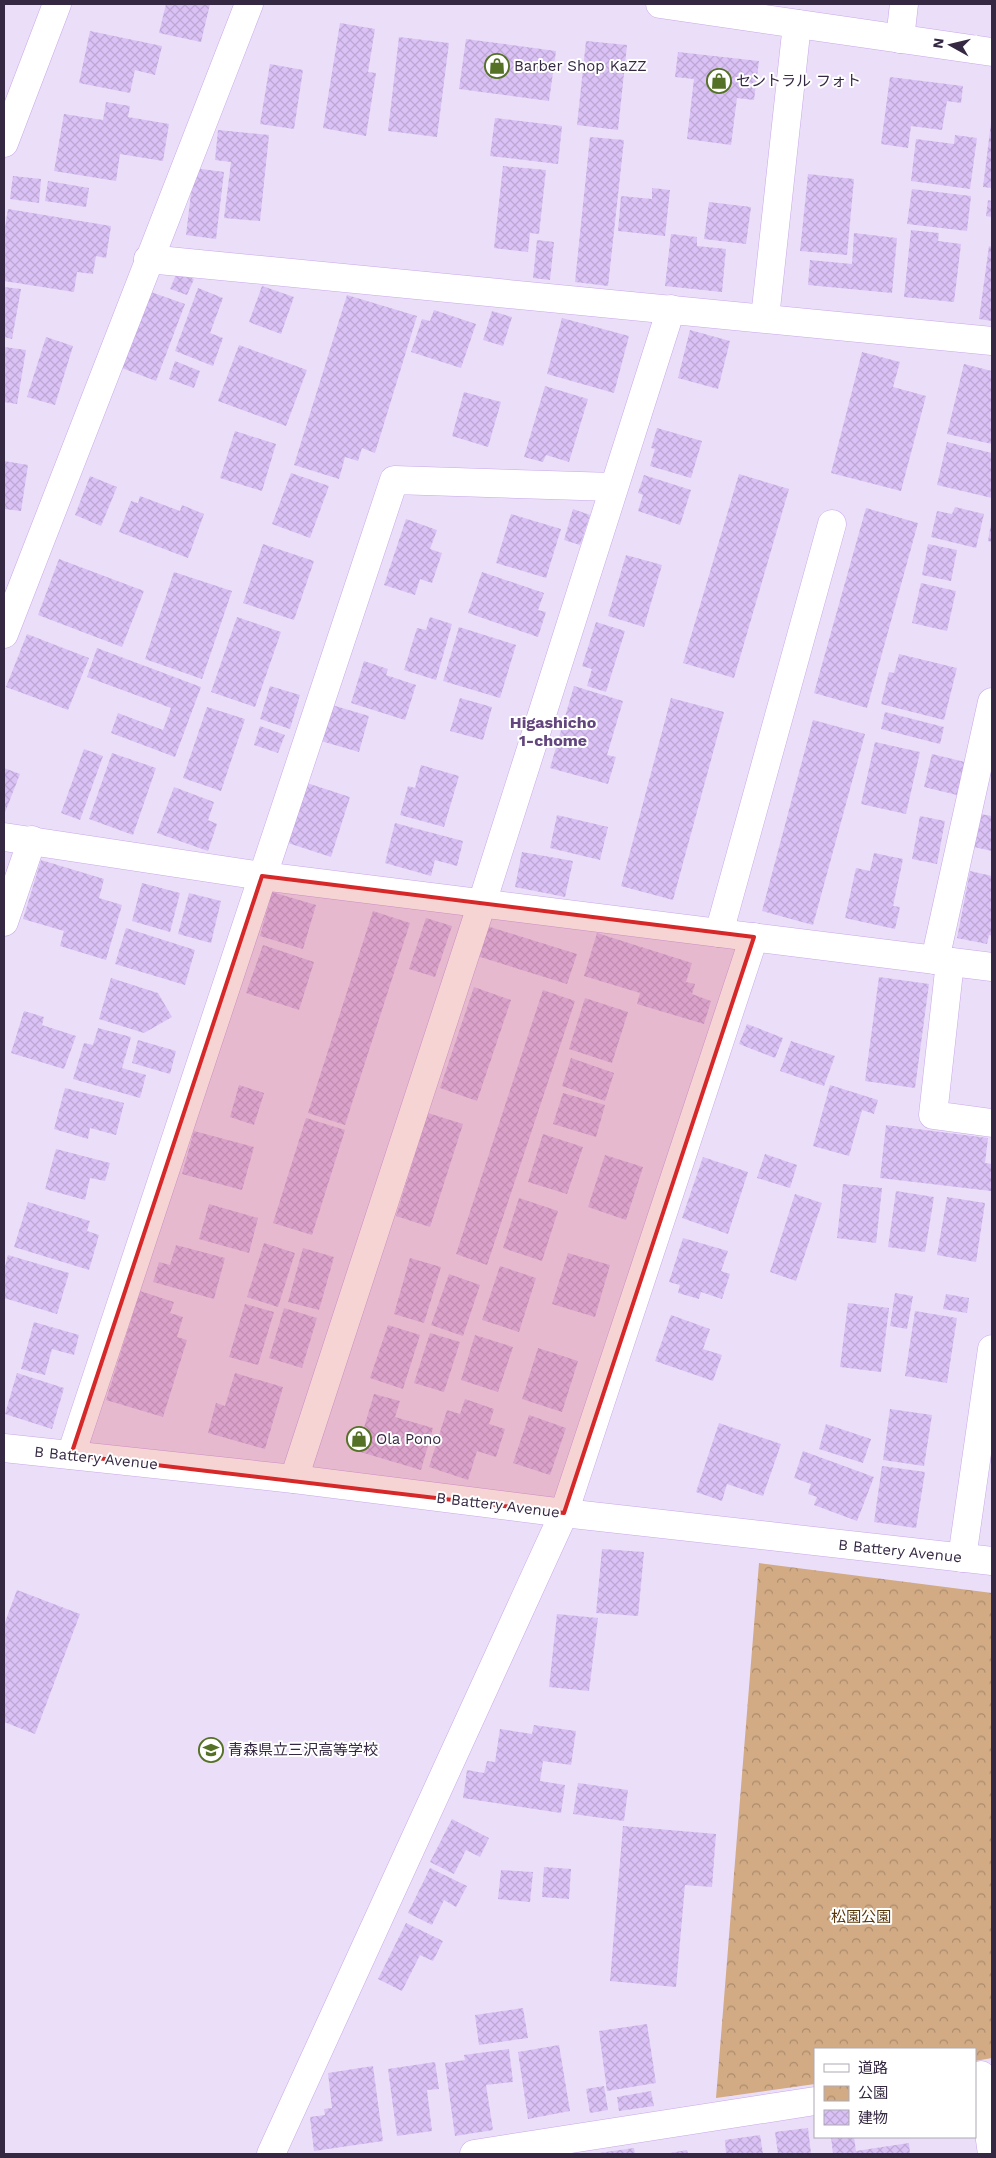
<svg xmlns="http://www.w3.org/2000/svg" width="996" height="2158" font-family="'Work Sans','Noto Sans JP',sans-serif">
<defs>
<pattern id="park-crowns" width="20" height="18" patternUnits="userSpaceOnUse" patternTransform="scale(1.25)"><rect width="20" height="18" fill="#d2ab84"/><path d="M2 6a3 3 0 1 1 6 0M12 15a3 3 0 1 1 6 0" fill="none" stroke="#ab8b6e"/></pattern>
<pattern id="building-cross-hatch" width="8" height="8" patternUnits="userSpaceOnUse" patternTransform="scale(1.25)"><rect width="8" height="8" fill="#dbc2f6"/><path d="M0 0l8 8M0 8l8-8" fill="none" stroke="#bda7d4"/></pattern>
</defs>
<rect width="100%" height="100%" fill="#ebdef9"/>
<path fill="url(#park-crowns)" d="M759,1563L992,1593V2058L975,2061V2049H815V2084L716,2098Z"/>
<g fill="url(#building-cross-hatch)">
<path d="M166,4H210L201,42L159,33Z"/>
<path d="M340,23L375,29L368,72L376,73L366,136L323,128Z"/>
<path d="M90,31L162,46L155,75L135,70L130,93L79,83Z"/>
<path d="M399,37L449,43L437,137L388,131Z"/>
<path d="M466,39L556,51L549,101L459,89Z"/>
<path d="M586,41L627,45L618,130L577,125Z"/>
<path d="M678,52L759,61L754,100L737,98L731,145L687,139L694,79L675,77Z"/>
<path d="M270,64L303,70L294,129L260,124Z"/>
<path d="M890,77L963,86L961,103L947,101L942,130L911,126L908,148L881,144Z"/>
<path d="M106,102L130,106L128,117L169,124L163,161L120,154L116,181L54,171L64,114L103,120Z"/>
<path d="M495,118L562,126L558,164L490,156Z"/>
<path d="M991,123H992V188L983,187Z"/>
<path d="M218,130L269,135L260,221L224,218L231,162L215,160Z"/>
<path d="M955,135L977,138L970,189L911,181L916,139L954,144Z"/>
<path d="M590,137L624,140L608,286L575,282Z"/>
<path d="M503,166L546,170L539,234L530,233L528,252L494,248Z"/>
<path d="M194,168L224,172L216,239L186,235Z"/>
<path d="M808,174L854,179L847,255L800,251Z"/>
<path d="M13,176L41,179L39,203L10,199Z"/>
<path d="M48,181L89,188L86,207L45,201Z"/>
<path d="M652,188L670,190L665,236L618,231L621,196L652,199Z"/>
<path d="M912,189L971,196L967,231L907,224Z"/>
<path d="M988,200L992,201V217L986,216Z"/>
<path d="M709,202L751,207L746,244L704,239Z"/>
<path d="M8,209L111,226L106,258L96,256L93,274L77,272L74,292L4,281V233Z"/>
<path d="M911,230L939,233L938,241L961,244L954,302L904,297Z"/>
<path d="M854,233L897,238L892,293L808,285L810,260L852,264Z"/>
<path d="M671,234L697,237V246L726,249L722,292L665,286Z"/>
<path d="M537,240L554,242L550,280L533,278Z"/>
<path d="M989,246L992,247V321L979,319Z"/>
<path d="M177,272L194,279L187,295L170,289Z"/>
<path d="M262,286L294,297L281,334L249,322Z"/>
<path d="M4,287L21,289L12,339L4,337Z"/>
<path d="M198,288L223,298L210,333L223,338L213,366L175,351Z"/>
<path d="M151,292L185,304L156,381L122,368Z"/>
<path d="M347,295L417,316L375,453L362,448L358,461L345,457L339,479L294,465Z"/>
<path d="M434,310L476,324L461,368L411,352L422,319L430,321Z"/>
<path d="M492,311L512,317L503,346L483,340Z"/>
<path d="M562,318L629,336L614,393L547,374Z"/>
<path d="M690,330L730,341L718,389L678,378Z"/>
<path d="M46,337L73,346L55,405L27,397Z"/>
<path d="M239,345L307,370L286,426L218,401Z"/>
<path d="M4,347L26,350L17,404L4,402Z"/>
<path d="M862,352L900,362L893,387L926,396L901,491L831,473Z"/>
<path d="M175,361L200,371L194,388L169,379Z"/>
<path d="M964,364L992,371V444L947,434Z"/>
<path d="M545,386L588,399L569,462L546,455L543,462L524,457Z"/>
<path d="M464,392L501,402L488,447L452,436Z"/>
<path d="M657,428L702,441L691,478L650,466L655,449L651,448Z"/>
<path d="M235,431L276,444L262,491L220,478Z"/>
<path d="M947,442L992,453V498L937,485Z"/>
<path d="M4,461L28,465L21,511L4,509Z"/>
<path d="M291,473L329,486L310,538L272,524Z"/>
<path d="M739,474L789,489L734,678L683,663Z"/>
<path d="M644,475L691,490L680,525L638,511L643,495L638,493Z"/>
<path d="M90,476L117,487L101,526L75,515Z"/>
<path d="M140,496L180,511L182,505L204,514L188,558L119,532L131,501L138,503Z"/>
<path d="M955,507L984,514L976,548L931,537L937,511L952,514Z"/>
<path d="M866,508L918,523L867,708L814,693Z"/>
<path d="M573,509L590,515L580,545L564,540Z"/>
<path d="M511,514L561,529L546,578L496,563Z"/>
<path d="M406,519L437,530L430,549L442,553L432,583L420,579L415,595L384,585Z"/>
<path d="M991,524H992V542L988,541Z"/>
<path d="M263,544L314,561L294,620L243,603Z"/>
<path d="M928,544L957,550L951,581L922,575Z"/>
<path d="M626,555L662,565L644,627L608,616Z"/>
<path d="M59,559L144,591L122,647L38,615Z"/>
<path d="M174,572L232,591L202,679L145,659Z"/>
<path d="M482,572L544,593L538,610L546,612L538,637L468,613Z"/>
<path d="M921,583L956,591L947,631L912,623Z"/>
<path d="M237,617L281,632L255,707L211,692Z"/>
<path d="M430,617L452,624L436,680L404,670L417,628L426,630Z"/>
<path d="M596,622L625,631L606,692L587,686L592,669L582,666Z"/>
<path d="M459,627L516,645L500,698L443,681Z"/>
<path d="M27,634L89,658L68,710L6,687Z"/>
<path d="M97,648L201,687L175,757L111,733L118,713L163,730L171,708L87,677Z"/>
<path d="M899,654L957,668L944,720L881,704L889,672L894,673Z"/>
<path d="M364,661L388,669L386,675L416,685L405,720L351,703Z"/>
<path d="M270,686L300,695L290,729L260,719Z"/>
<path d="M574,686L623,701L607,755L616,757L608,784L550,768Z"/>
<path d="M460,698L492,707L483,740L450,731Z"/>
<path d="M671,698L724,712L673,900L621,886Z"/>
<path d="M332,705L369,716L359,752L321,741Z"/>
<path d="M207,707L245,719L221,791L183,778Z"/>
<path d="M885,712L944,727L940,744L881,729Z"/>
<path d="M813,720L865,734L813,925L762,911Z"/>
<path d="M260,726L285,735L278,753L254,745Z"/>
<path d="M875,742L920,752L906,814L861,804Z"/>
<path d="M84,749L103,756L80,820L61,813Z"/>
<path d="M112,753L156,768L133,835L89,819Z"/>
<path d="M932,754L965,762L957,795L924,787Z"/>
<path d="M421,765L459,776L444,827L400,815L408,786L415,788Z"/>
<path d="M4,768L20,774L4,815Z"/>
<path d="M307,783L350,797L331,857L288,843Z"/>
<path d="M174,787L214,802L208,820L217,824L208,851L157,833Z"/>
<path d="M980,814L992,816V851L974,847Z"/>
<path d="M557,815L608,827L600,860L550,848Z"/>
<path d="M920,816L945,821L937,864L912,859Z"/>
<path d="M395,823L463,841L457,866L435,860L431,876L385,863Z"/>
<path d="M522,852L573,861L565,897L515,887Z"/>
<path d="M874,853L903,859L893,906L900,907L895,929L845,918L856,868L870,871Z"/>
<path d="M41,860L104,879L99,898L122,905L106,960L60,946L64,931L23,919Z"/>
<path d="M970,871L992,876V936L989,935L987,944L957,938Z"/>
<path d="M142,883L180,893L170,932L132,921Z"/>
<path d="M272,892L316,905L303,949L260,936Z"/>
<path d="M189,893L221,901L211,943L178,934Z"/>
<path d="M373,911L410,923L345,1125L308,1113Z"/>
<path d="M426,918L452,926L435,977L409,969Z"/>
<path d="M487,926L577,954L567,984L477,956Z"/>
<path d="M126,928L195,950L185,985L115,964Z"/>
<path d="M597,933L692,963L686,982L695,984L692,994L711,1001L704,1024L637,1004L640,993L584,976Z"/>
<path d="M263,945L314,962L299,1010L246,993Z"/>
<path d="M879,977L929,984L915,1088L865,1081Z"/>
<path d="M111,978L158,993L172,1017L144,1033L99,1019Z"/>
<path d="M474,987L511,1000L477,1101L440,1088Z"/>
<path d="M543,990L575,1001L487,1265L456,1254Z"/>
<path d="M585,998L628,1012L612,1063L569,1049Z"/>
<path d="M24,1011L44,1017L42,1025L76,1036L64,1069L11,1053Z"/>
<path d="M747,1024L783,1038L775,1058L739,1044Z"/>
<path d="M98,1028L131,1037L122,1068L146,1075L140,1098L73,1079L84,1043L93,1045Z"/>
<path d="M138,1040L176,1051L170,1074L132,1063Z"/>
<path d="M791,1041L835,1056L824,1086L780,1071Z"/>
<path d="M571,1058L614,1073L605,1101L562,1086Z"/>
<path d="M239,1085L264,1093L254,1125L230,1117Z"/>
<path d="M830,1085L878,1100L874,1114L862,1110L849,1156L813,1146Z"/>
<path d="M65,1088L124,1103L116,1135L90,1128L88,1139L54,1129Z"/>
<path d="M563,1093L605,1105L596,1137L553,1124Z"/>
<path d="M428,1113L463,1124L430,1227L396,1216Z"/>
<path d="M306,1118L345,1130L312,1235L273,1223Z"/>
<path d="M886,1125L988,1138L985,1163L992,1164L991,1191L880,1178Z"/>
<path d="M194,1131L254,1147L242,1190L182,1174Z"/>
<path d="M543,1134L583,1147L567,1194L528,1182Z"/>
<path d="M56,1149L110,1163L105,1181L90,1178L85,1200L45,1189Z"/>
<path d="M765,1154L797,1165L790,1188L757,1178Z"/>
<path d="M605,1155L643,1167L626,1220L588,1207Z"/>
<path d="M703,1157L748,1172L728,1234L682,1218Z"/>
<path d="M843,1184L882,1188L876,1243L837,1238Z"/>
<path d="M896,1191L934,1197L925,1252L888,1247Z"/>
<path d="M795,1194L822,1203L796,1281L770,1272Z"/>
<path d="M947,1197L985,1203L976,1262L937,1255Z"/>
<path d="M519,1198L558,1211L542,1261L503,1248Z"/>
<path d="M28,1202L90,1221L87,1231L99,1235L89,1270L14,1247Z"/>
<path d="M209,1204L258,1218L249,1253L199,1239Z"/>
<path d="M683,1238L728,1251L721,1271L730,1274L722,1299L701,1292L699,1299L678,1293L680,1285L669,1282Z"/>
<path d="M264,1243L295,1253L278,1307L247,1297Z"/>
<path d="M176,1245L225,1258L214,1299L153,1282L159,1262L170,1265Z"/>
<path d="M303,1248L334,1257L319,1310L288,1302Z"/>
<path d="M568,1253L610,1265L595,1317L552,1304Z"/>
<path d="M8,1255L69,1273L57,1314L4,1298V1270Z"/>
<path d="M410,1258L441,1267L424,1323L394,1314Z"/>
<path d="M500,1266L536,1278L519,1332L482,1320Z"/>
<path d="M449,1274L480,1285L463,1336L431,1325Z"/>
<path d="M140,1291L174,1302L170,1313L183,1317L177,1337L187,1340L163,1417L106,1400Z"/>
<path d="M895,1293L913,1296L907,1329L890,1326Z"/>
<path d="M946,1294L969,1298L967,1313L943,1309Z"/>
<path d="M848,1303L889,1308L881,1372L840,1367Z"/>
<path d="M245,1304L274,1312L258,1365L229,1357Z"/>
<path d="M284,1308L317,1318L302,1368L269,1358Z"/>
<path d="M915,1311L957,1318L947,1383L905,1376Z"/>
<path d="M671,1315L710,1329L703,1349L722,1355L713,1381L655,1361Z"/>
<path d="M34,1322L79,1335L74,1355L52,1349L45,1375L21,1369Z"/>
<path d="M388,1325L420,1335L403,1389L370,1378Z"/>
<path d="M430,1333L460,1342L444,1392L414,1383Z"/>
<path d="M475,1335L513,1347L498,1392L461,1380Z"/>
<path d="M538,1348L578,1361L562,1412L522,1399Z"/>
<path d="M17,1373L64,1388L52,1429L5,1414Z"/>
<path d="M235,1373L283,1387L265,1449L208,1433L216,1403L225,1406Z"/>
<path d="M374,1394L400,1401L395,1417L433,1428L421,1470L357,1451Z"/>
<path d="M465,1399L494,1409L489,1424L505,1429L496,1457L477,1451L468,1480L429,1467L447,1410L460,1414Z"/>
<path d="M890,1409L932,1415L924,1466L883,1460Z"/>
<path d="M529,1415L566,1428L550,1475L513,1463Z"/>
<path d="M719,1423L781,1444L763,1496L727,1484L722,1501L696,1492Z"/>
<path d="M826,1424L871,1439L863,1463L819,1449Z"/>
<path d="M803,1451L874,1477L857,1521L814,1505L817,1497L808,1494L811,1484L794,1478Z"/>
<path d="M882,1466L925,1472L916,1528L874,1522Z"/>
<path d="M602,1549L644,1552L638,1616L596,1613Z"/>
<path d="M17,1590L80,1614L35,1734L4,1722V1625Z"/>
<path d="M557,1614L598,1618L589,1691L549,1687Z"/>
<path d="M534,1725L576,1731L571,1765L543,1761L540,1781L565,1785L561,1813L463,1798L467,1770L484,1773L487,1761L495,1762L500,1729L532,1734Z"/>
<path d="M578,1783L628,1790L624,1821L573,1814Z"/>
<path d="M452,1819L489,1838L480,1857L466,1850L454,1874L430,1862Z"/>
<path d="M623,1826L716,1834L712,1887L685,1885L676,1987L610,1981Z"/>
<path d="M544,1867L571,1869L569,1899L542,1897Z"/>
<path d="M430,1868L467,1886L456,1907L444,1900L432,1925L408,1913Z"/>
<path d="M501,1870L533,1872L530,1902L498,1899Z"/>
<path d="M406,1923L443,1941L433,1961L420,1955L402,1991L378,1979Z"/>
<path d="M523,2008L528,2038L479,2045L475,2015Z"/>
<path d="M647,2024L656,2083L607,2091L599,2031Z"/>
<path d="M559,2045L570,2111L528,2119L518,2052Z"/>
<path d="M509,2049L513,2082L486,2085L493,2130L455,2136L445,2063L465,2060L464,2055Z"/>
<path d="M435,2062L439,2089L427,2090L432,2131L397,2136L388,2069Z"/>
<path d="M373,2066L383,2141L314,2151L310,2117L325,2115L324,2109L332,2108L328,2073Z"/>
<path d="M604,2086L608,2110L590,2113L586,2089Z"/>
<path d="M651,2091L654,2106L619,2111L617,2097Z"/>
<path d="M808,2128L811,2154H778L775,2132Z"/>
<path d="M760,2135L763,2154H726L725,2140Z"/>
<path d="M831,2137H854L856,2151L909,2143L910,2154H833Z"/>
<path d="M634,2148L635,2154H599V2153Z"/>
<path d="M687,2150L688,2154H670V2153Z"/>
</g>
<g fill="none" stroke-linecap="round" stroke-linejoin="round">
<defs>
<g id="minor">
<path d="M660,4L992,52"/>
<path d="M900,39L904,4"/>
<path d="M4,143L57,4"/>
<path d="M148,259L992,341"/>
<path d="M765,318L797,24"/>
<path d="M4,634L249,4"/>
<path d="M4,837L262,876L992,967"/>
<path d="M4,922L32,840"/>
<path d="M719,933L832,524"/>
<path d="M935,960L992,702"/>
<path d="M950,962L933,1115L992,1123"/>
<path d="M4,1448L294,1479L564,1513L992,1561"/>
<path d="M71,1455L394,480L613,487"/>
<path d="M294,1479L482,903L671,309"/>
<path d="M962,1558L992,1349"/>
<path d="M981,2075L992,2154"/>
<path d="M271,2154L564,1513L754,937"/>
<path d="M474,2154L815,2101"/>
</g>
</defs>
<use href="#minor" stroke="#c8a8e9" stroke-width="29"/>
<use href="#minor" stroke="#fff" stroke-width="28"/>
</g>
<path fill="#d62828" fill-opacity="0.2" stroke="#d62828" stroke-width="4" stroke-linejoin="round" d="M262,876L754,937L564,1513L71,1455Z"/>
<defs>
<symbol id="shop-ring" viewBox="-11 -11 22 22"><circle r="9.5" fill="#fff" stroke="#557125" stroke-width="1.5"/><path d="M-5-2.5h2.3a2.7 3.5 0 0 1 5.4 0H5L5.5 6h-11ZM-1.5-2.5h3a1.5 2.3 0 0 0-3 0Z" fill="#557125"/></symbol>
<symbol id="school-ring" viewBox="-11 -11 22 22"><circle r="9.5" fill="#fff" stroke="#557125" stroke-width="1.5"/><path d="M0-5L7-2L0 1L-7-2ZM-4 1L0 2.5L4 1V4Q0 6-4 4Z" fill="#557125"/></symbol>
</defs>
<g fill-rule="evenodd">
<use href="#shop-ring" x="483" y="52" width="28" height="28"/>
<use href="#shop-ring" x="705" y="67" width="28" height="28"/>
<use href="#shop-ring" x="345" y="1425" width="28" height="28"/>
<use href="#school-ring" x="197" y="1736" width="28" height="28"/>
</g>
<g text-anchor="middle" stroke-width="4" stroke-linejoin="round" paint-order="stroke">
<g font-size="15" fill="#352842" stroke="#fff" text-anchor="start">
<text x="514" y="71">Barber Shop KaZZ</text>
<text x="736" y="86">セントラル フォト</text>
<text x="376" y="1444">Ola Pono</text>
<text x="228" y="1755">青森県立三沢高等学校</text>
</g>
<g font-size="15" fill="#352842" stroke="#fff">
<text transform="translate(96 1458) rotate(6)" y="5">B Battery Avenue</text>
<text transform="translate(498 1505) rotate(7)" y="5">B Battery Avenue</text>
<text transform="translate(900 1551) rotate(6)" y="5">B Battery Avenue</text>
</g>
<g font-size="15" fill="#5a3709" stroke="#fff">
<text x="861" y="1922">松園公園</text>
</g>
<g font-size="16" font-weight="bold" fill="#64467f" stroke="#fff">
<text x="553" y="728">Higashicho<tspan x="553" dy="18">1-chome</tspan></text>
</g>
</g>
<rect width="996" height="2158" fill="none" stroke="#352842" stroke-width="10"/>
<rect x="814" y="2048" width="162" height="90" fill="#ffffff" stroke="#aea9b3"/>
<rect x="824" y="2064" width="25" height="8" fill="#ffffff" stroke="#aea9b3"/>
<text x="858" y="2073" font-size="15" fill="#352842">道路</text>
<rect x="824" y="2086" width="25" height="15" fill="url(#park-crowns)" stroke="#aea9b3"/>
<text x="858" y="2098" font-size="15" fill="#352842">公園</text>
<rect x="824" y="2110" width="25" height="15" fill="url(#building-cross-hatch)" stroke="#aea9b3"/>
<text x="858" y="2123" font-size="15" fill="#352842">建物</text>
<g transform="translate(951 45) rotate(278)" stroke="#ffffff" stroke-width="4" paint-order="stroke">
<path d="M0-4L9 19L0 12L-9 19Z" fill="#352842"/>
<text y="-8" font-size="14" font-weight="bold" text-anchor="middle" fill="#352842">N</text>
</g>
</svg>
